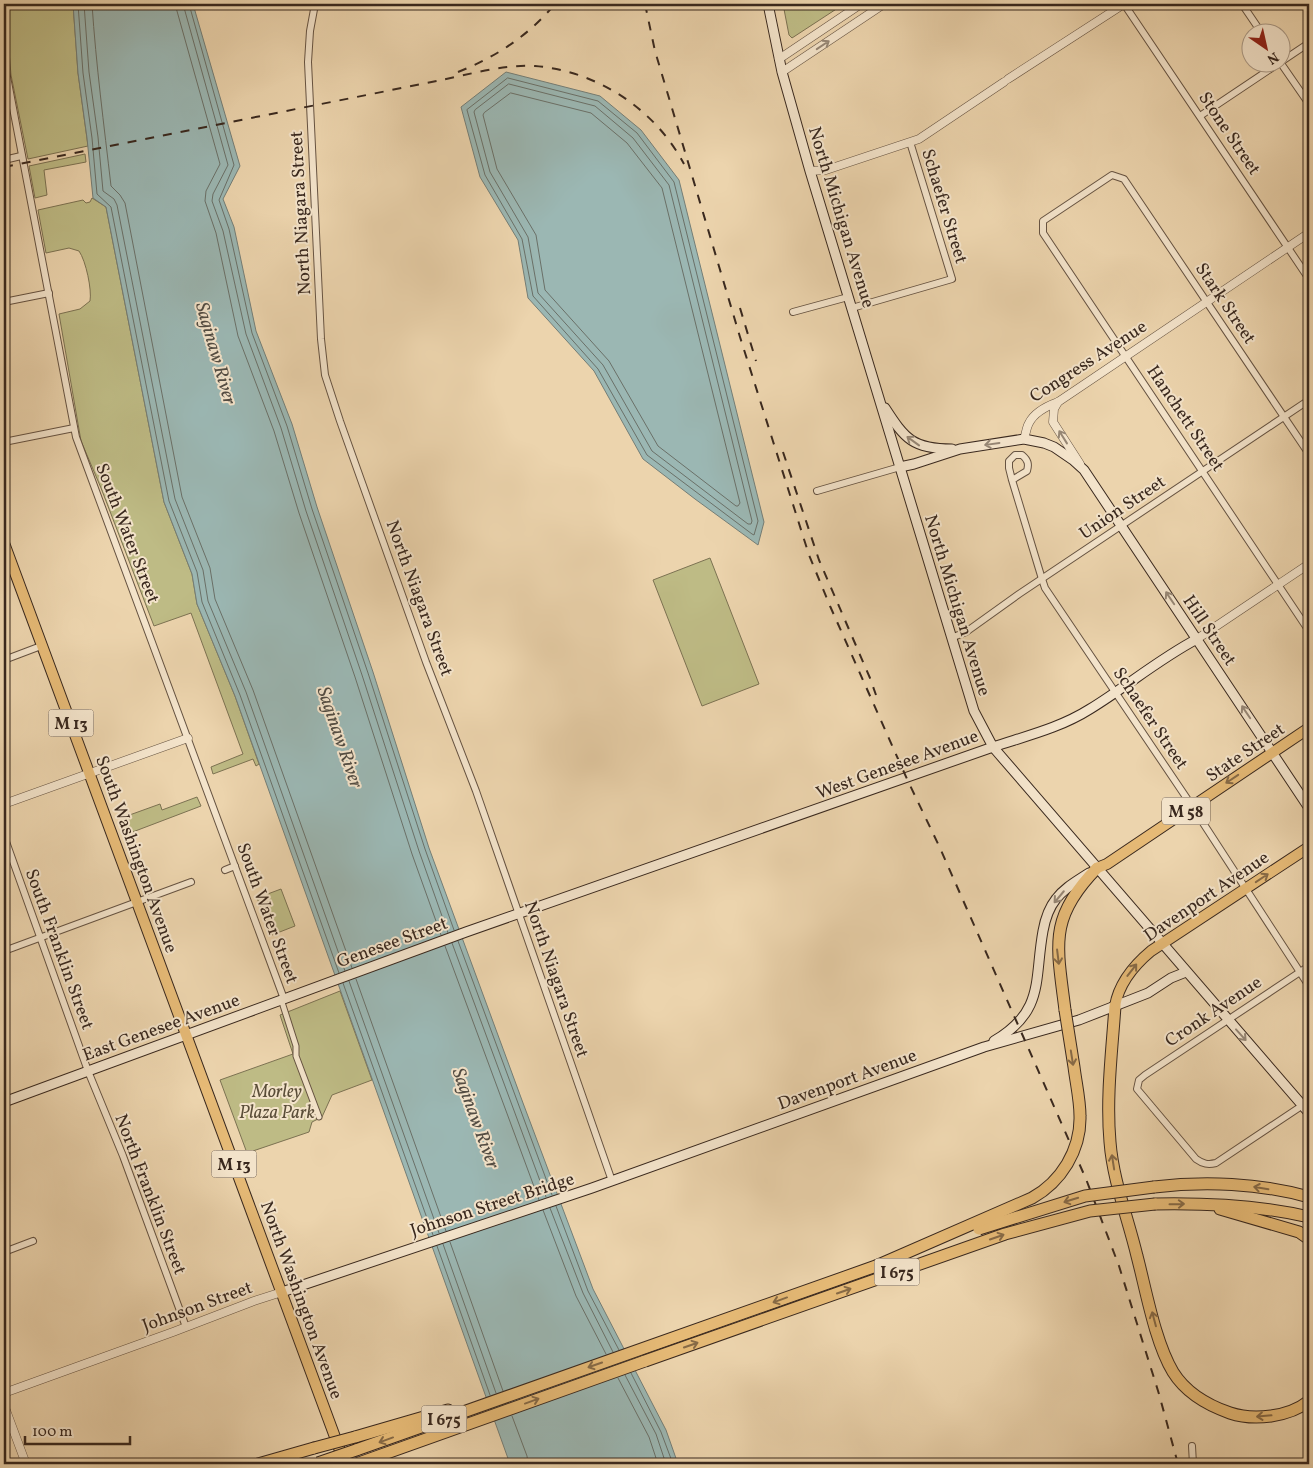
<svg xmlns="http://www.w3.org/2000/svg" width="1313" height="1468" font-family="Vollkorn,serif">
<rect width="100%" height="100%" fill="#ecd4ad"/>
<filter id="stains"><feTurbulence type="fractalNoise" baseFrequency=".004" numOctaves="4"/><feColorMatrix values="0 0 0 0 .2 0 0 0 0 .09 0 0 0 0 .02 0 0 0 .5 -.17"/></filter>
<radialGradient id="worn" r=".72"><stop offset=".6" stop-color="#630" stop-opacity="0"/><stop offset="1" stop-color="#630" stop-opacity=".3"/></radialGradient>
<g fill="#bebb85" stroke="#7c7252">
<path d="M11,4H73L78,73L88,146L28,159L11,75L6,16Z"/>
<path d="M783,4H844L792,38L789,35Z"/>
<path d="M85,154L86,162L44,170L47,195L35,198L29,166Z"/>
<path d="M92,198L106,207L164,502L192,574L197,604L235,696L259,764L256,766L253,759L213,774L211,767L243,754L191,613L154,626L101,488L81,441L59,314L80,309L90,301C92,290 86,261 79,251L69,248L46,253L38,210L83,200L86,203L90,202Z"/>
<path d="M710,558L759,684L702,706L653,580Z"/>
<path d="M197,797L201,806L130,833L124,817L160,804L162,810Z"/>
<path d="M281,889L295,926L272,935L257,898Z"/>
<path d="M340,991L372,1080L332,1095L322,1117L312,1122L309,1132L247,1153L220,1080L293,1054L280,1015Z"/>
</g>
<g fill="#9bb7b3" stroke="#747e77">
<path d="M73,4H193L240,166L223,199L234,227L256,331L292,424L317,507L373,672L429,848L523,1103L593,1289L666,1430L678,1464H510L235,696L197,604L192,574L164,502L106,207L93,198L87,138L78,73Z"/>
<path d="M506,72L600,96L641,130L679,180L764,522L758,545L695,499L643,459L594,371L528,298L518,240L480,177L461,107Z"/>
</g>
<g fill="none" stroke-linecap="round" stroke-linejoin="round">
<g stroke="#6a7068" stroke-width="1">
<path d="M78,4L83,73L92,138L97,194L111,207L169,501L197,572L202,602L240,695L339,973"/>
<path d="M84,4L89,72L98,137L103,191L114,199L117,205L175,499L203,570L208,601L246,692L345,971"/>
<path d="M92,4C96,65 104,125 111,186L120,195L125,203L182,497L210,568L215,599L253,690L352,968"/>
<path d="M175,4L220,164L206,191L205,201L216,233L238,336L274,431L299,513L355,677L412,854L441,935"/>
<path d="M183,4L228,165L213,194L212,201L223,231L246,334L281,428L306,511L362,675L419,851L448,933"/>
<path d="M189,4L234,165L219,200L229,229L252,333L287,426L312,509L368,673L425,849L454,930"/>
<path d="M508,78L598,101L637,133L674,182L758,521L754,535L752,534L647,455L598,369L533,296L522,239L485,175L467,110Z"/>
<path d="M509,84L595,106L633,138L669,185L752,521L751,524H748L652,451L603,365L538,293L528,237L490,172L474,112L475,110Z"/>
<path d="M511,93L591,113L627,143L662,188L740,503L738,506H736L658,446L609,361L545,290L536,235L497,169L483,115L484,113Z"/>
<path d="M458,941L552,1195"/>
<path d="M452,943L546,1197"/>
<path d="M445,946L539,1200"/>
<path d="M356,979L446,1231"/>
<path d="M349,981L439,1233"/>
<path d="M343,983L433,1235"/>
<path d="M556,1206L588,1291L619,1350"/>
<path d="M550,1208L583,1293L613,1352"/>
<path d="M543,1210L576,1296L606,1354"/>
<path d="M450,1242L503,1391"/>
<path d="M443,1244L496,1393"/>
<path d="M437,1246L490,1395"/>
<path d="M631,1373L661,1432L673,1464"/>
<path d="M625,1375L656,1434L666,1464"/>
<path d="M618,1378L649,1437L658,1464"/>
<path d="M512,1416L527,1456L528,1464"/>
</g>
<defs>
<path id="pedestrian" d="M281,999L296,1046V1056L319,1117"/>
<g id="minor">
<path d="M315,4L310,31L308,62L321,339L325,375L340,421L426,662L476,791L612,1181"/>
<path d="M1124,4L1309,279"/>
<path d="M1242,4L1261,32"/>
<path d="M4,61L76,437L284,999"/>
<path d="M1280,62L1309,104"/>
<path d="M1200,116L1309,43"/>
<path d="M4,160L21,156"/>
<path d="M4,302L49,293"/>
<path d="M852,308L952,279L910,142"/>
<path d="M793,312L848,297"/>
<path d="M4,442L74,428"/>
<path d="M1309,454L1124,179L1112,175L1043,221V233L1309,631"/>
<path d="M1012,480L1027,471C1029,464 1028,460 1022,455H1015L1009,461V468L1012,480L1042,579L1045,588L1192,806L1309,986"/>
<path d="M817,491L900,467"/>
<path d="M951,638L966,632L1019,594L1309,400"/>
<path d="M4,660L41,646"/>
<path d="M4,836L88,1071L123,1156L186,1327"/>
<path d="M225,870L235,866"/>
<path d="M4,951L191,882"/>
<path d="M1309,966L1145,1075L1139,1080L1137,1089L1196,1159C1203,1164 1208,1165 1216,1163L1309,1101"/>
<path d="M4,1252L33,1241"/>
<path d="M1192,1446L1193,1464"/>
</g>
<g id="tertiary">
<path d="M779,59L861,4"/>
<path d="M782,72L884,4"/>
<path d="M1008,79L1124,4"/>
<path d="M810,171L826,170L919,139L1004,82"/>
<path d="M1058,402L1054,409L1053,422L1080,464"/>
<path d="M1024,439C1026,434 1026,428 1029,423C1034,413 1047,406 1058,402L1309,233"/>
<path d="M1197,639L1309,564"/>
<path d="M4,804L188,738"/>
<path d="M4,1393L173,1332L254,1301L282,1292"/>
<path d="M4,1405L26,1464"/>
</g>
<g id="secondary">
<path d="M768,4L782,72L810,171L974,711L993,747L1309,1113"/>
<path d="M885,408C905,439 913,449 952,449"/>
<path d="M900,467L914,464L960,449L1024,439L1044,443L1054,447L1073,460L1084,470L1309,808"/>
<path d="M994,1041C1045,1011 1034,980 1043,931C1045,920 1048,909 1056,899C1064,888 1077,881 1089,873"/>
<path d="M4,1102L466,932L993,747C1026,736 1060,728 1090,709C1126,687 1159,659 1197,639"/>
<path d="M282,1292L592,1188L984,1047L1079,1020L1148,993L1171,978L1186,972"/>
</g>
<g id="primary">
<path d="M4,543L345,1464"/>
<path d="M1097,868L1107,864L1309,728"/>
<path d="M1115,1006C1119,983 1133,966 1151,951L1309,847"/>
</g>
<g id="motorway">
<path d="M1115,1006C1112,1051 1106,1097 1110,1142C1113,1181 1128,1218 1137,1256C1146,1290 1155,1342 1173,1372C1186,1393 1207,1405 1230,1413C1254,1421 1289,1417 1309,1401"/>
<path d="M1065,1010C1057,945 1048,918 1097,868"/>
<path d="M1154,1187C1204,1181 1260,1183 1309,1197"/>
<path d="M1155,1204C1207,1203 1258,1205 1309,1217"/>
<path d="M1220,1209L1299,1232L1309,1239"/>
<path d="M355,1437L448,1410"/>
<path d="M356,1450L876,1266"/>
<path d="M258,1464L314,1448"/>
<path d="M356,1464L645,1361"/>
</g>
</defs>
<use href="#pedestrian" stroke="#665342" stroke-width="7"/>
<use href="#minor" stroke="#665342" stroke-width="8"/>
<use href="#tertiary" stroke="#665342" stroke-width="9"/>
<use href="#secondary" stroke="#39281e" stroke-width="11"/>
<use href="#primary" stroke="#39281e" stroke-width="12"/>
<use href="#motorway" stroke="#39281e" stroke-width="13"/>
<use href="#pedestrian" stroke="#f3e3ca" stroke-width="5"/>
<use href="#minor" stroke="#f3e3ca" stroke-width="6"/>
<use href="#tertiary" stroke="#f3e3ca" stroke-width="8"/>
<use href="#secondary" stroke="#f3e3ca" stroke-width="9"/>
<use href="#primary" stroke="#e6ba76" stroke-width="10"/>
<use href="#motorway" stroke="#e6ba76" stroke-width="11"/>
<g stroke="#39281e" stroke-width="2" stroke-dasharray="9 9" stroke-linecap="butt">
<path d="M645,4L655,51L740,337L809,555L830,606L907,779L940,848L1086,1179L1119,1266L1159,1394L1178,1464"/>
<path d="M458,72C496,57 528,36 555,4"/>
<path d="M4,167L437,81C467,75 504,64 535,66C597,71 655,109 684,164"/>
<path d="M740,308L756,361"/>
<path d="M783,452L819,560L870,678L876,695"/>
</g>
<defs>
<g id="motorway-bridge">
<path d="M979,1229L1085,1196L1154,1187"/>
<path d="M876,1266L1032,1198C1061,1182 1081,1150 1080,1116C1080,1100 1076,1083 1074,1067C1071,1048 1068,1029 1065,1010"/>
<path d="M645,1361L1005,1234L1090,1211L1155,1204"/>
<path d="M314,1448L355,1437"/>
<path d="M318,1463L356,1450"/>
</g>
</defs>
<use href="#motorway-bridge" stroke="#39281e" stroke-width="13" stroke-linecap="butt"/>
<use href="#motorway-bridge" stroke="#e6ba76" stroke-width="11"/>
</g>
<defs><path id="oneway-shaft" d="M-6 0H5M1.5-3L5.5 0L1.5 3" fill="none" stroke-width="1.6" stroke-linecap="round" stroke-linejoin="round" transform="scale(1.25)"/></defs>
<g stroke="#968674">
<use href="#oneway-shaft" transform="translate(823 45) rotate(-34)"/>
<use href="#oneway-shaft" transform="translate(1063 437) rotate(-122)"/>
<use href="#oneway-shaft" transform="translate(913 441) rotate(-144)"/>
<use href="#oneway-shaft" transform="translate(992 444) rotate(172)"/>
<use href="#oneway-shaft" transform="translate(1170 598) rotate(-124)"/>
<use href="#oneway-shaft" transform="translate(1246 712) rotate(-124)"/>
<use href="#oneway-shaft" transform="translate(1059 897) rotate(130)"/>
<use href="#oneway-shaft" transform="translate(1241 1035) rotate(48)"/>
</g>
<g stroke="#876a46">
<use href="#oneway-shaft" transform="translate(1232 779) rotate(146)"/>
<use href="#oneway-shaft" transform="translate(1262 878) rotate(-34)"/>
<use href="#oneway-shaft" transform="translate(1058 957) rotate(83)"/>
<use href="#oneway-shaft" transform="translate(1132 970) rotate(-52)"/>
<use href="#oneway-shaft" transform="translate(1072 1058) rotate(81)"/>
<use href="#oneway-shaft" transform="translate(1113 1162) rotate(-99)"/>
<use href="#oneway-shaft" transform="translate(1261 1188) rotate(-171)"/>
<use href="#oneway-shaft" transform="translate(1071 1200) rotate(163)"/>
<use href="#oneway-shaft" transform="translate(1177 1204) rotate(-1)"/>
<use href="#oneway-shaft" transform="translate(997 1237) rotate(-19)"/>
<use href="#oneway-shaft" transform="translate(844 1291) rotate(-19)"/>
<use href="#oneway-shaft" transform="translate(780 1300) rotate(160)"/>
<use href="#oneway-shaft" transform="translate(1154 1319) rotate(-105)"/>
<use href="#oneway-shaft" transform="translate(691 1345) rotate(-19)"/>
<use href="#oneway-shaft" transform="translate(595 1365) rotate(161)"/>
<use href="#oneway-shaft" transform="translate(532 1401) rotate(-20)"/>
<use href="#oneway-shaft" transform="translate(1264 1416) rotate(175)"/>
<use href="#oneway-shaft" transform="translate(386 1440) rotate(160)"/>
</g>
<g text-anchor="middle" stroke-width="4" stroke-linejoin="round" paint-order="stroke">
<g fill="#f3e3ca" stroke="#716052" stroke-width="1">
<rect x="48.5" y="709.5" width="45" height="27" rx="4"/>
<rect x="1162" y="797.5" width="48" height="27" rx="4"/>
<rect x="211.5" y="1150.5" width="45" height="27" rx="4"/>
<rect x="874.5" y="1258.5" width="45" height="27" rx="4"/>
<rect x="421.5" y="1405.5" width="45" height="27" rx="4"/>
</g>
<g font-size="16" font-weight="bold" fill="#39281e">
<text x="71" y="729">M 13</text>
<text x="1186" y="817">M 58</text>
<text x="234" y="1170">M 13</text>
<text x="897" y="1278">I 675</text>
<text x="444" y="1425">I 675</text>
</g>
<g font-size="18" fill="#39281e" stroke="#f3e3ca">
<text transform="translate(1230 133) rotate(56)" y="6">Stone Street</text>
<text transform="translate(945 206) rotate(73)" y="6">Schaefer Street</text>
<text transform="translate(300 213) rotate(-93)" y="6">North Niagara Street</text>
<text transform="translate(842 217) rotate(73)" y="6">North Michigan Avenue</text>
<text transform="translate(1226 303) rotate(56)" y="6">Stark Street</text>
<text transform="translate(1088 361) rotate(-33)" y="6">Congress Avenue</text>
<text transform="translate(1186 418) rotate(56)" y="6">Hanchett Street</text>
<text transform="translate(1122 507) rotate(-34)" y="6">Union Street</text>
<text transform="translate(128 533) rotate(69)" y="6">South Water Street</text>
<text transform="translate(420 598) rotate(70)" y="6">North Niagara Street</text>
<text transform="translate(958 605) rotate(73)" y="6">North Michigan Avenue</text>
<text transform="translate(1210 630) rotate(56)" y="6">Hill Street</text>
<text transform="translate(1151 718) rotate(56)" y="6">Schaefer Street</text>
<text transform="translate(1245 752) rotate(-34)" y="6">State Street</text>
<text transform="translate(897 764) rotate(-20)" y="6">West Genesee Avenue</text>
<text transform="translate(137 854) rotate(70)" y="6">South Washington Avenue</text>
<text transform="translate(1206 896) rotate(-34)" y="6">Davenport Avenue</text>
<text transform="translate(268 913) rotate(70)" y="6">South Water Street</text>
<text transform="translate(392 942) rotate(-20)" y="6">Genesee Street</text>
<text transform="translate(60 949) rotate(70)" y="6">South Franklin Street</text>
<text transform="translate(557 979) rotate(71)" y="6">North Niagara Street</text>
<text transform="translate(1213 1011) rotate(-34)" y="6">Cronk Avenue</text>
<text transform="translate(161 1027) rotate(-20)" y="6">East Genesee Avenue</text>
<text transform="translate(847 1079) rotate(-20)" y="6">Davenport Avenue</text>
<text transform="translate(151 1194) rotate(69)" y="6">North Franklin Street</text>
<text transform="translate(492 1204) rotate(-18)" y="6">Johnson Street Bridge</text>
<text transform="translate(302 1300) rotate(70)" y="6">North Washington Avenue</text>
<text transform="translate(197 1306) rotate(-20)" y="6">Johnson Street</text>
</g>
<g font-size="18" font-style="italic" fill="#5a4d38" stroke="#f3e3ca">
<text x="277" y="1097">Morley<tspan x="277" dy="21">Plaza Park</tspan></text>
</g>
<g font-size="19" font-style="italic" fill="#524c43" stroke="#f3e3ca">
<text transform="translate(217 353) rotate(74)" y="7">Saginaw River</text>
<text transform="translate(341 737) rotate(71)" y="7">Saginaw River</text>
<text transform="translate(477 1118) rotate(70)" y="7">Saginaw River</text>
</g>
</g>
<rect width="1313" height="1468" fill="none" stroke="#ecd4ad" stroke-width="20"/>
<rect x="5" y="5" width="1303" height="1458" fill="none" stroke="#39281e" stroke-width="2.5"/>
<rect x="10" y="10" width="1293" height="1448" fill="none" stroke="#39281e"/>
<g transform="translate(1266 48) rotate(146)"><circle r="24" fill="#f3e3ca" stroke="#a99885"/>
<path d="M0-4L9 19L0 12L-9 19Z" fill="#8f2418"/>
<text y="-8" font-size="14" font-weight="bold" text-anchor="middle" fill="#39281e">N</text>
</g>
<path d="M25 1436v8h105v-8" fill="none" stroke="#39281e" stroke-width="2.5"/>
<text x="32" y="1436" font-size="15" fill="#39281e" stroke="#f3e3ca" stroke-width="4" paint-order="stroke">100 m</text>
<rect width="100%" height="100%" filter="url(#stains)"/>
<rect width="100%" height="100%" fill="url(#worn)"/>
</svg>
